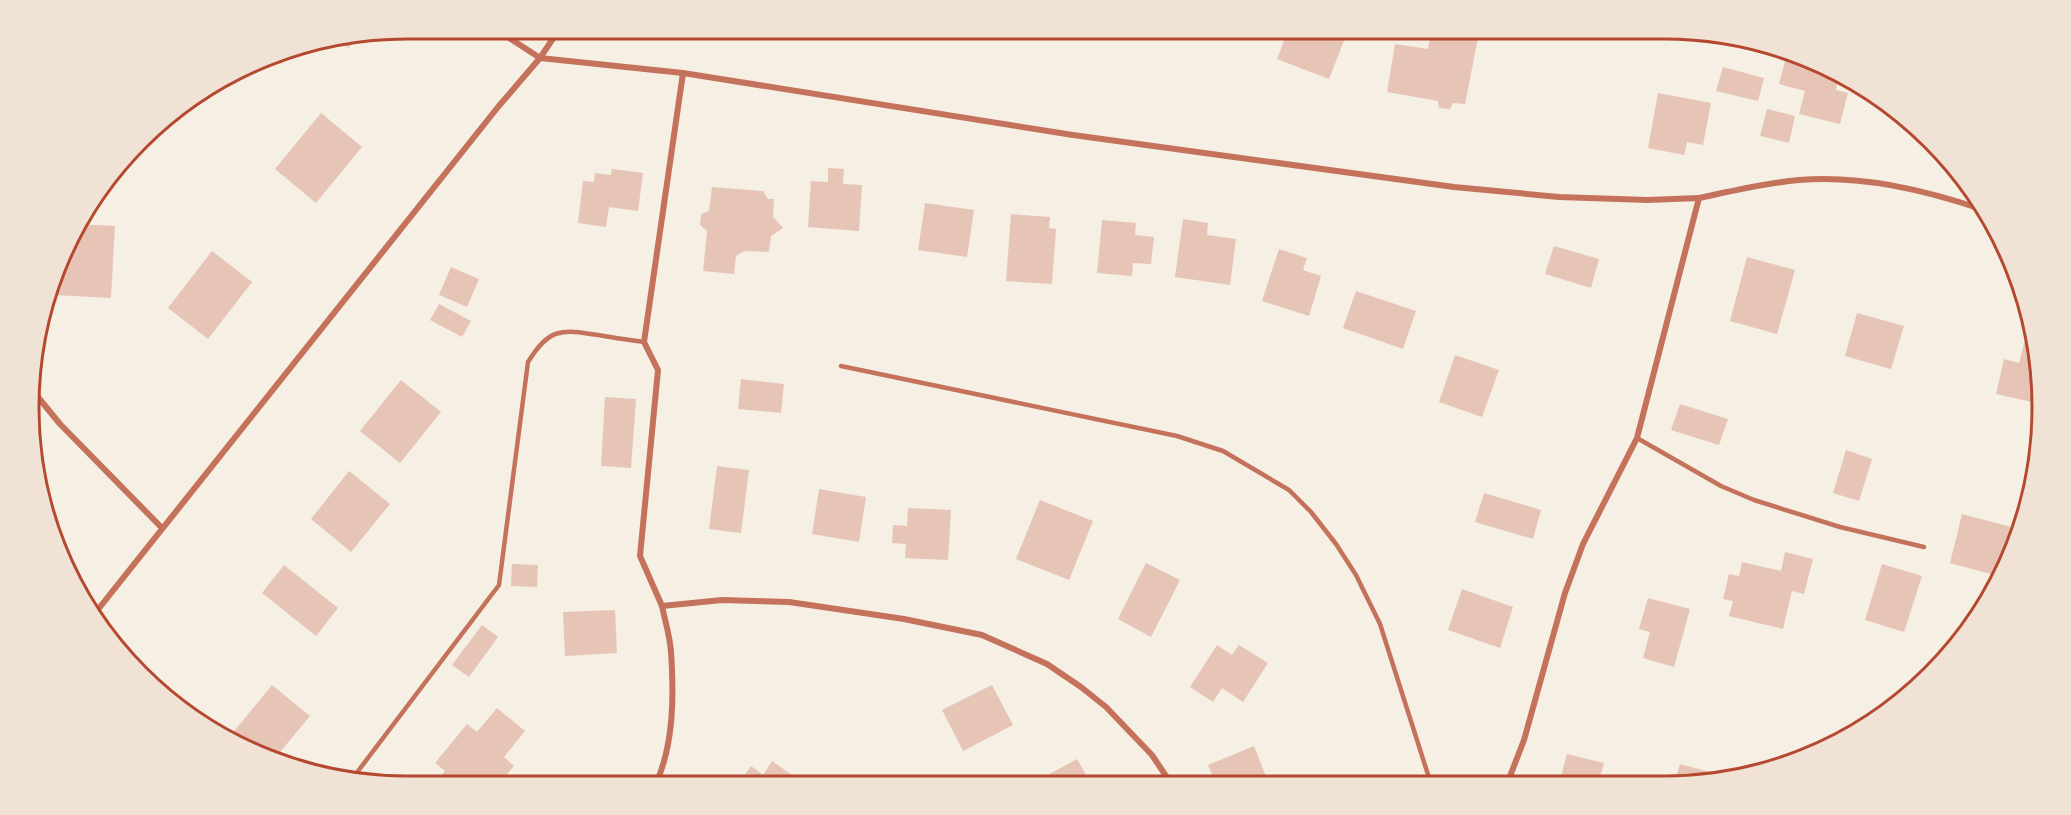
<svg xmlns="http://www.w3.org/2000/svg" width="2071" height="815" font-family="Roboto,sans-serif">
<rect width="100%" height="100%" fill="#f6efe4"/>
<g fill="#e6c5b7">
<path d="M1289,28H1335L1347,33L1329,79L1277,59Z"/>
<path d="M1432,29L1478,38L1465,104L1453,103L1450,109L1439,108L1438,101L1387,92L1395,44L1428,49Z"/>
<path d="M361,36L348,48L340,40Z"/>
<path d="M1787,54L1838,79L1836,90L1848,93L1840,124L1799,114L1805,91L1779,84Z"/>
<path d="M1723,67L1764,78L1758,101L1716,91Z"/>
<path d="M1658,93L1711,103L1703,145L1687,142L1684,155L1648,148Z"/>
<path d="M1767,109L1795,116L1789,143L1760,136Z"/>
<path d="M321,113L362,147L316,203L275,169Z"/>
<path d="M828,168L844,169L843,184L862,185L859,231L808,227L811,181L828,182Z"/>
<path d="M612,169L643,173L638,211L609,207L606,227L578,223L583,181L594,182L595,173L611,175Z"/>
<path d="M712,187L763,191L768,199H774L773,217L783,228L771,236L769,252L744,251L736,256L734,274L703,271L707,231L700,225L701,214L709,211Z"/>
<path d="M925,203L974,210L967,257L918,250Z"/>
<path d="M1011,214L1050,217L1049,228L1056,229L1052,284L1006,281Z"/>
<path d="M1183,219L1208,223L1207,235L1236,239L1230,285L1175,277Z"/>
<path d="M1102,220L1136,223L1135,235L1154,237L1151,264L1133,263L1132,276L1097,273Z"/>
<path d="M77,224L115,226L111,298L54,295Z"/>
<path d="M1554,246L1599,259L1591,288L1545,274Z"/>
<path d="M1279,249L1307,258L1303,270L1321,276L1309,316L1262,301Z"/>
<path d="M212,251L252,282L208,339L168,308Z"/>
<path d="M1747,257L1795,270L1777,334L1730,321Z"/>
<path d="M451,267L479,279L467,307L439,295Z"/>
<path d="M1356,291L1416,311L1403,349L1343,328Z"/>
<path d="M439,304L471,321L462,337L430,320Z"/>
<path d="M1857,313L1904,326L1891,369L1845,356Z"/>
<path d="M2025,340L2034,342L2039,358L2036,403L1996,394L2004,359L2019,363Z"/>
<path d="M1455,355L1499,370L1482,417L1439,402Z"/>
<path d="M741,379L784,384L781,413L738,409Z"/>
<path d="M401,380L441,412L400,463L360,431Z"/>
<path d="M605,397L636,399L631,468L601,466Z"/>
<path d="M1680,404L1728,419L1719,445L1671,430Z"/>
<path d="M1846,450L1872,459L1859,501L1833,493Z"/>
<path d="M717,466L749,470L741,533L709,529Z"/>
<path d="M349,471L390,504L351,552L311,519Z"/>
<path d="M819,489L866,497L859,542L812,534Z"/>
<path d="M1484,493L1541,510L1533,539L1475,522Z"/>
<path d="M1040,500L1093,521L1069,580L1016,559Z"/>
<path d="M908,508L951,510L948,560L905,558L906,544L892,543L893,525L907,526Z"/>
<path d="M1962,514L2019,529L1998,576L1950,563Z"/>
<path d="M1785,552L1813,559L1804,594L1792,591L1783,629L1729,616L1733,601L1723,599L1729,574L1739,576L1742,562L1781,571Z"/>
<path d="M1146,563L1180,580L1151,637L1118,619Z"/>
<path d="M512,564L538,565L537,587L511,586Z"/>
<path d="M1882,564L1922,576L1904,632L1865,620Z"/>
<path d="M284,565L338,608L316,636L262,593Z"/>
<path d="M1462,589L1513,607L1500,648L1448,630Z"/>
<path d="M1648,598L1690,609L1674,667L1643,658L1650,632L1639,629Z"/>
<path d="M615,610L617,653L565,656L563,612Z"/>
<path d="M482,625L498,637L469,677L452,665Z"/>
<path d="M1217,645L1232,655L1239,645L1268,663L1243,702L1222,688L1213,702L1190,687Z"/>
<path d="M272,685L310,716L276,757L231,735Z"/>
<path d="M992,685L1013,725L963,751L942,710Z"/>
<path d="M497,708L525,731L504,757L514,766L497,786H443L437,781L445,771L435,763L467,724L477,732Z"/>
<path d="M1254,746L1269,784H1216L1208,765Z"/>
<path d="M1567,754L1604,763L1598,783L1559,784Z"/>
<path d="M1077,759L1092,785H1039L1037,781Z"/>
<path d="M772,761L799,780L796,786H737L751,766L763,775Z"/>
<path d="M1680,764L1731,778L1713,783H1674Z"/>
</g>
<g fill="none" stroke-linecap="round" stroke-linejoin="round">
<g stroke="#c5725c" stroke-width="4.5">
<path d="M841,366L1177,436L1223,451L1289,490L1311,512L1336,544L1356,575L1380,624L1431,784"/>
<path d="M1637,438L1721,486L1754,500L1840,527L1924,547"/>
<path d="M352,779L499,585L528,362C549,328 561,329 598,335C614,338 629,340 644,342"/>
</g>
<g stroke="#c5725c" stroke-width="6">
<path d="M494,28L540,58L560,28"/>
<path d="M1699,198C1732,191 1766,183 1799,180C1862,175 1925,190 1984,210"/>
<path d="M33,391L60,424L162,528"/>
<path d="M662,606L640,556L658,370L644,342L683,73"/>
<path d="M92,617L498,107L540,58L683,73L1073,135L1454,187L1559,197L1647,200L1699,198L1637,438L1583,544L1565,593L1524,740L1507,784"/>
<path d="M655,786C674,745 674,696 671,652C670,636 665,621 662,606L722,600L789,602L904,619L982,635L1047,664L1081,687L1106,707L1152,755L1172,785"/>
</g>
</g>
<path d="M0 0H2071V815H0ZM407 39H1664A368 368 0 0 1 2032 407V408A368 368 0 0 1 1664 776H407A368 368 0 0 1 39 408V407A368 368 0 0 1 407 39Z" fill="#f1e2d6" fill-rule="evenodd"/>
<path fill="none" stroke="#b5482f" stroke-width="3" d="M407 39H1664A368 368 0 0 1 2032 407V408A368 368 0 0 1 1664 776H407A368 368 0 0 1 39 408V407A368 368 0 0 1 407 39Z"/>
</svg>
